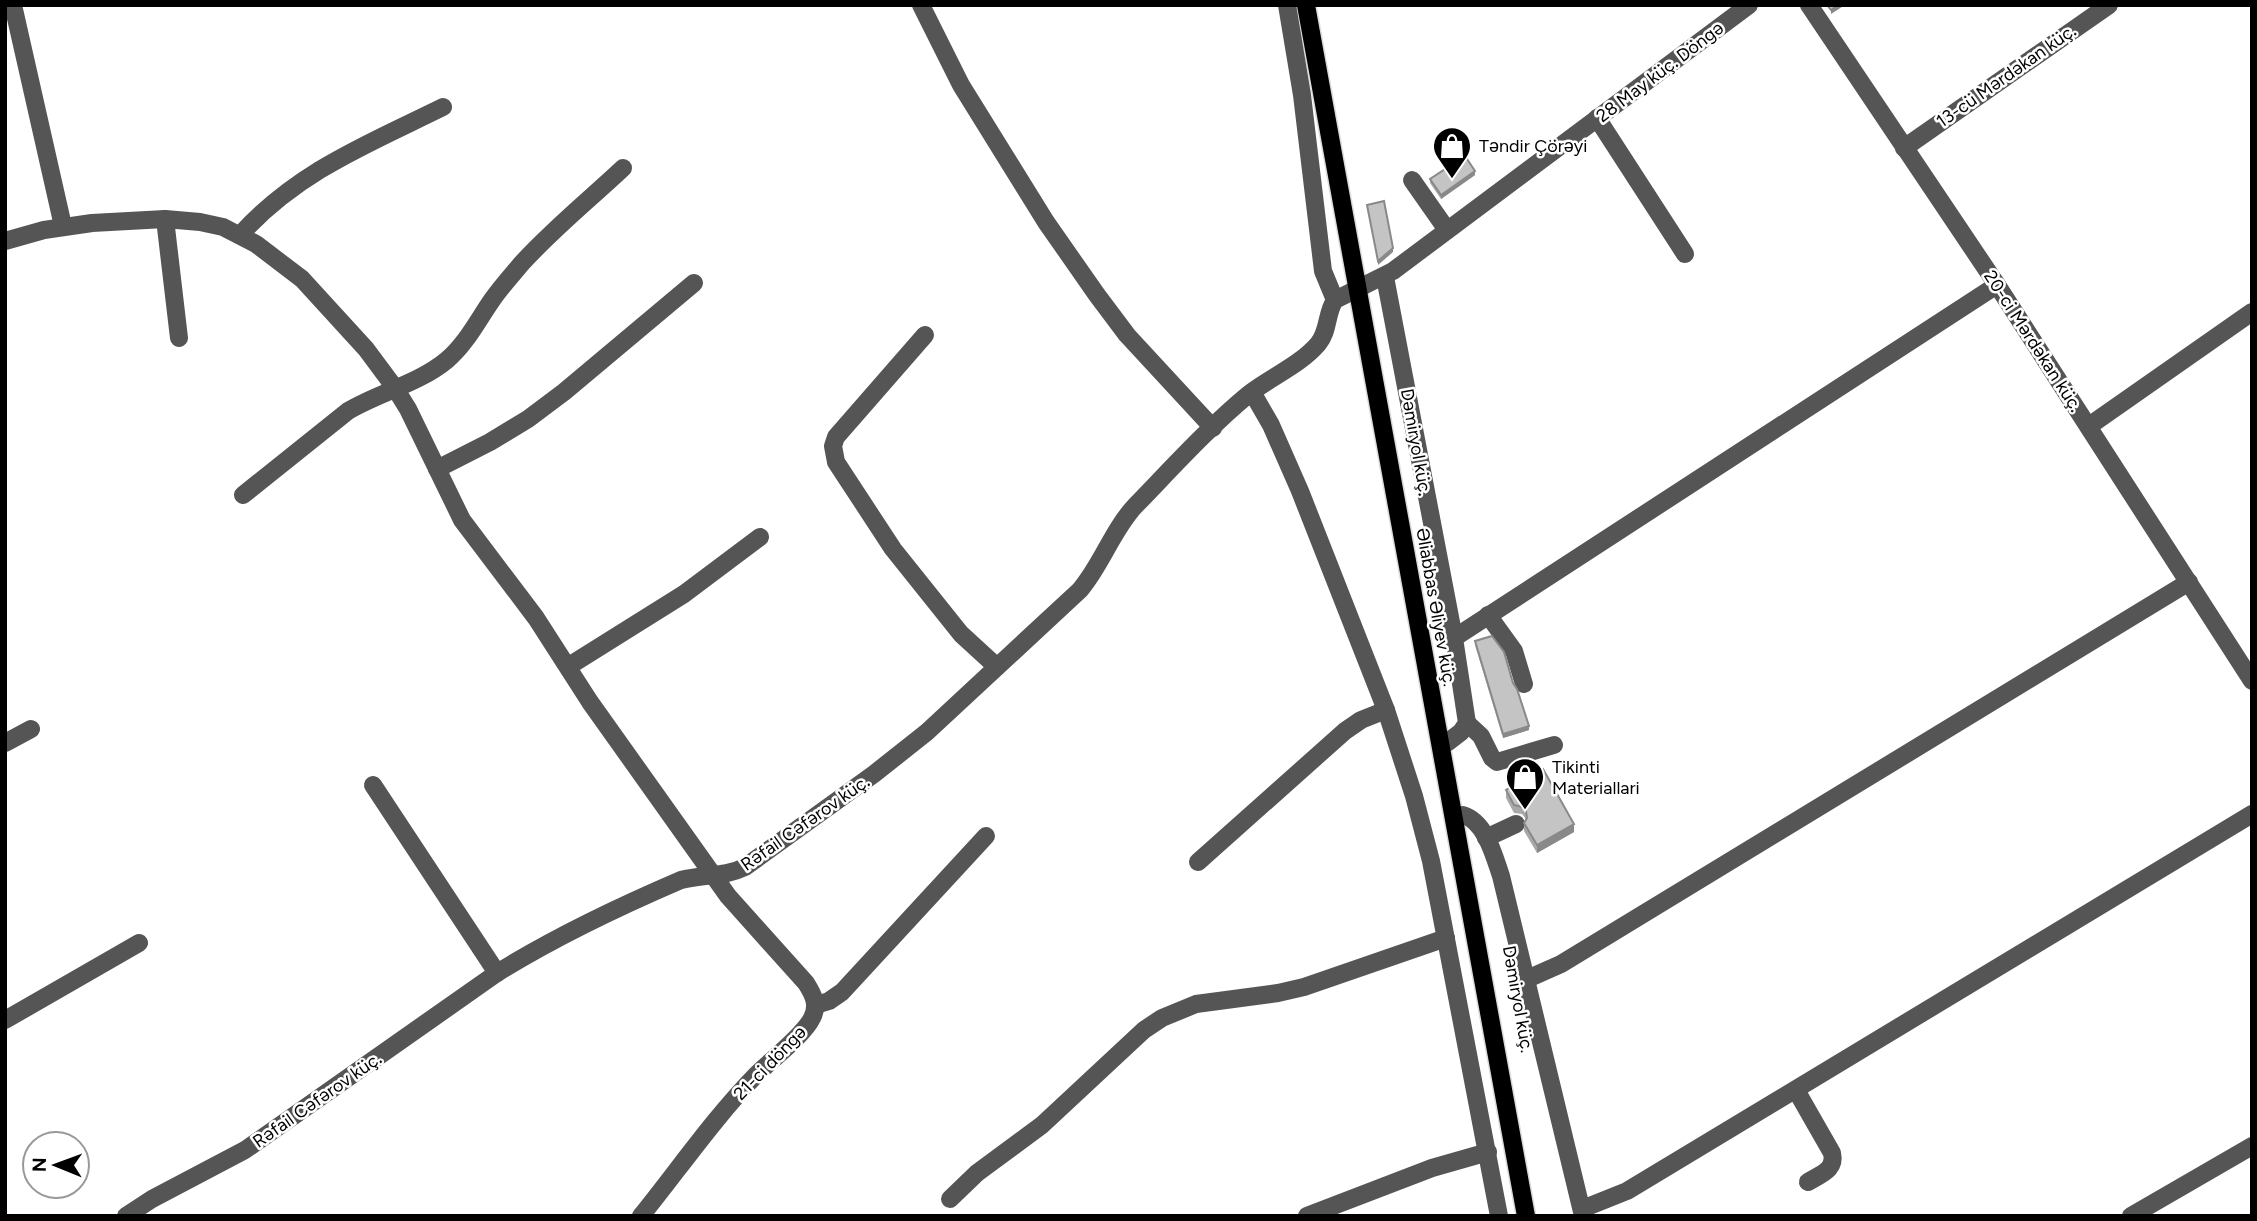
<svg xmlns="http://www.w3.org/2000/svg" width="2257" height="1221" font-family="Figtree,sans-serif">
<rect width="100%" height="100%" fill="#fff"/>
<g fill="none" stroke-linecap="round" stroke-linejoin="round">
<defs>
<path id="major" d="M1306,5L1526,1216"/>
</defs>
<use href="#major" stroke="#dbdbdb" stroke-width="21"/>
<g stroke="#555" stroke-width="18">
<path d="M13,5L63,226"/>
<path d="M921,5L961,85L1046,222L1097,295L1127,335L1213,428"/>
<path d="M1287,5L1302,95L1323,271L1335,300"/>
<path d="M1809,5L1997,285L2252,681"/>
<path d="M1597,118L1685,254"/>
<path d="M1904,148L2109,5"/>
<path d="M1412,180L1447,230"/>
<path d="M165,219L179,338"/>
<path d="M240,235C298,171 368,144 443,107"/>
<path d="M5,241L44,230L92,223L165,219L200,222L223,227L256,244L302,279L366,349L395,388L408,409L462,520L536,618L590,702L728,896L806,983C813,994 819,1005 812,1018C804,1035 771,1060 756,1075C714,1118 679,1169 641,1216"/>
<path d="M1385,277L1454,638"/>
<path d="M925,335L836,437L833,446L836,462L893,549L961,634L997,667"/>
<path d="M1252,392L1271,425L1300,491L1386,710L1414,796L1431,861L1499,1216"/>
<path d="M2089,426L2252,312"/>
<path d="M437,469L490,442L528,419L564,392L694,283"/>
<path d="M243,495L348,411C380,392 418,384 447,360C466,344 478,320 492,300C501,287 512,275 522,263C553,229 590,199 623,168"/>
<path d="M1488,615L1514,651L1524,684"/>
<path d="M569,666L684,594L760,537"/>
<path d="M1467,723L1481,736L1492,758L1497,762L1554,745"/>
<path d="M1448,742L1461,732L1467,723L1454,638L1997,285"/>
<path d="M5,743L31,729"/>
<path d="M373,785L497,973"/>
<path d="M1463,815C1486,822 1494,856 1501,876L1583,1216"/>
<path d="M1486,838L1516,824"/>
<path d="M1198,862L1345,731L1361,720L1386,710"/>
<path d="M1525,980L1561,964L2189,582"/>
<path d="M816,1005L829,1001L842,992L986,836"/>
<path d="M5,1020L139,943"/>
<path d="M1796,1090L1832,1153C1836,1170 1821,1174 1808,1182"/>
<path d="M950,1199L977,1173L1042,1125L1144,1030L1162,1018L1196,1004L1278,993L1304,987L1446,938"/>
<path d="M1582,1209L1627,1191L2252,814"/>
<path d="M126,1216L152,1199L245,1150L497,973C555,937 618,907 681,880C703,874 725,877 745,867L874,774L927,732L1080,590C1102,564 1112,531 1135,506C1171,469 1210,426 1249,394C1271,377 1300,365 1318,344C1329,331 1326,313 1335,300L1393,271L1749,5"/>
<path d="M1307,1216L1432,1168L1488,1152"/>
<path d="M2131,1216L2252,1146"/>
</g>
<use href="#major" stroke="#000" stroke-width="18"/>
</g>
<g fill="#a9a9a9">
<path d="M1475,175L1441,199L1430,183V179Z"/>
<path d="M1475,641L1529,730L1503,738L1475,645Z"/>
<path d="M1506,790L1574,832L1537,853L1524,831V823L1526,819L1522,814L1514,813L1506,798Z"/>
</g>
<g fill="#898989">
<path d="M1838,5H1845L1831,14V10Z"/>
<path d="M1475,171V175L1441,199V195Z"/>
<path d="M1393,248V252L1378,265V261Z"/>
<path d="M1529,726V730L1503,738V734Z"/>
<path d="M1574,824V832L1537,853V845Z"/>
</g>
<g fill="#c4c4c4" stroke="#898989" stroke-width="2">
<path d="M1827,5H1838L1831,10Z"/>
<path d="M1465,156L1475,171L1441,195L1430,179Z"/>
<path d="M1384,201L1393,248L1378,261L1367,205Z"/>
<path d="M1492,636L1504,652L1513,683L1517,689L1529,726L1503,734L1475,641Z"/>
<path d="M1543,769L1574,824L1537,845L1524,823L1527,818L1526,811L1522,807L1514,805L1506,790Z"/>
</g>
<defs>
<symbol id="shop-pin" viewBox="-11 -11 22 30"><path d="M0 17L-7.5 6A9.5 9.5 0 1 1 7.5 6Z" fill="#000" stroke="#fff"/><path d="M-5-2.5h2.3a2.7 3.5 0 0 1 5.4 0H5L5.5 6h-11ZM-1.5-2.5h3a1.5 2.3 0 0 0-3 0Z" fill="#fff"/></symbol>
</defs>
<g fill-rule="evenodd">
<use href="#shop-pin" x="1430" y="124" width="44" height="60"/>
<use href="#shop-pin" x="1503" y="755" width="44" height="60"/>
</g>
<g text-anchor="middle" stroke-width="5" stroke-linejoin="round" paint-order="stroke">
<g font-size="18" fill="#000" stroke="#fff">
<text transform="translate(1660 72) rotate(-37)" y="6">28 May küç. Döngə</text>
<text transform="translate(2006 76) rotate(-35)" y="6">13-cü Mərdəkan küç.</text>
<text transform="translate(2033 341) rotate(57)" y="6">20-ci Mərdəkan küç.</text>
<text transform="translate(1416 442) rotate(80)" y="6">Dəmiryol küç.</text>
<text transform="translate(1436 607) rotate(80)" y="6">Əliabbas Əliyev küç.</text>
<text transform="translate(805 823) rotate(-35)" y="6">Rəfail Cəfərov küç.</text>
<text transform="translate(1518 999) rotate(80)" y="6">Dəmiryol küç.</text>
<text transform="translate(770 1063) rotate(-46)" y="6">21-ci döngə</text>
<text transform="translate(317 1100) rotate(-35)" y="6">Rəfail Cəfərov küç.</text>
</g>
<g font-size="18" fill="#000" stroke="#fff" text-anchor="start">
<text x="1479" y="152">Təndir Çörəyi</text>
<text x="1552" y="773">Tikinti<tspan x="1552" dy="21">Materiallari</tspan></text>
</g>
</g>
<rect width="2257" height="1221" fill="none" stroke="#000000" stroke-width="14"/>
<g transform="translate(56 1165) rotate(271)"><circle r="33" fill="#ffffff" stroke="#999999" stroke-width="2"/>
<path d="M0-5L12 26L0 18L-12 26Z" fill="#000000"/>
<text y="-10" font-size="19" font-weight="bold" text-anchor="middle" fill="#000000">N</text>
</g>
</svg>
